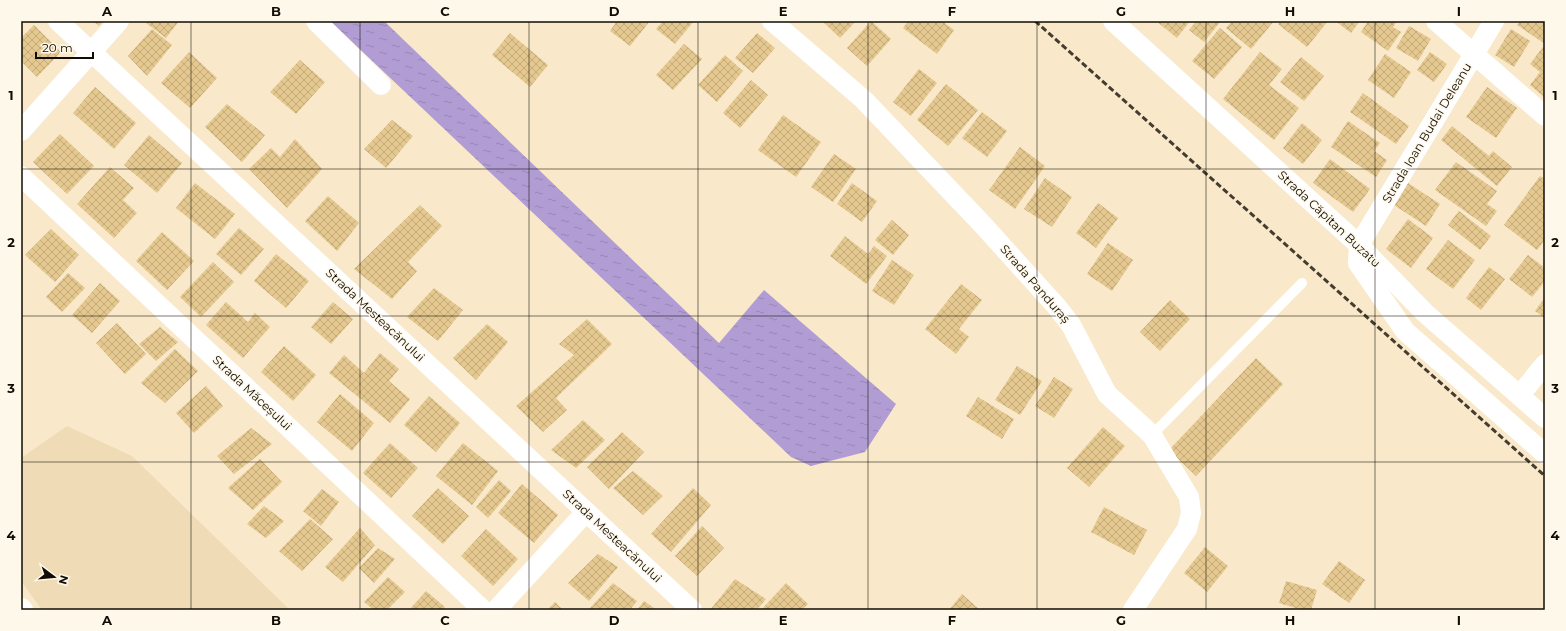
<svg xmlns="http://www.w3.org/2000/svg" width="1566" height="631" font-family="Montserrat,sans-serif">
<defs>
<pattern id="water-ripples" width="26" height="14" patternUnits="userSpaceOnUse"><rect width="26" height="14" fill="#b19dd4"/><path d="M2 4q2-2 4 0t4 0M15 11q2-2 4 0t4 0" fill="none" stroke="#9786b4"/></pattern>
<pattern id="building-cross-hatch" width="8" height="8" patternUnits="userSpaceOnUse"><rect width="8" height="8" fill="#e5c88f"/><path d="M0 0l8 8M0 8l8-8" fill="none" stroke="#c3ab7a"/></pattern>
</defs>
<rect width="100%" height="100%" fill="#f9e9ca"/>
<path fill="#efdcb6" d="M67,426L132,456L290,610H42L21,581V458Z"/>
<path fill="url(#water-ripples)" d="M330,21H384L719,343L764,290L896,404L865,452L811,466L791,457Z"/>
<g fill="url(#building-cross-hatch)">
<path d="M93,21H103L99,26Z"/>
<path d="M148,21H179L166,38L146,23Z"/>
<path d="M617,21H650L630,46L610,31Z"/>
<path d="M663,21H694L675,44L656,29Z"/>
<path d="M822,21H856L840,38Z"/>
<path d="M871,21L891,39L867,66L847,48Z"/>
<path d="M908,21H942L954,30L937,54L903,28Z"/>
<path d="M1156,21H1190L1177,38Z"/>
<path d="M1196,21H1221L1204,42L1189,30Z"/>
<path d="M1232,21H1274L1251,49L1226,28Z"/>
<path d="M1281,21H1328L1307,47L1278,24Z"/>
<path d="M1335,21H1360L1351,33Z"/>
<path d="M1368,21H1397L1393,27L1401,32L1388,51L1361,32Z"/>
<path d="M1520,21H1545V44L1517,25Z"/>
<path d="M34,25L61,52L37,77L21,61V38Z"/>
<path d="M1409,26L1431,39L1418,61L1396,48Z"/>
<path d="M1220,28L1242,47L1214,79L1192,61Z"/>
<path d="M152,29L172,45L147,76L128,56Z"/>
<path d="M1511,29L1530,41L1514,67L1495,55Z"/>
<path d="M510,33L548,65L530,87L492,55Z"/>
<path d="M757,33L775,48L753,73L735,58Z"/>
<path d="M684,44L702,59L673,90L656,75Z"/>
<path d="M1543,47L1545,49V98L1530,85L1540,72L1530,64Z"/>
<path d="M189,52L217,78L190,108L161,83Z"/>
<path d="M1260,52L1282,69L1269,85L1299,108L1274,140L1223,99Z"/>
<path d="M1430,52L1447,64L1434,82L1417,70Z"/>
<path d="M1385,54L1411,72L1394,98L1368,80Z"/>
<path d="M725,55L743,71L717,102L698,85Z"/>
<path d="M1301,57L1324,76L1304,101L1280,82Z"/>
<path d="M300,60L325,82L296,114L270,92Z"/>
<path d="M919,69L937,83L911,116L893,102Z"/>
<path d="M751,80L768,95L740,128L723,113Z"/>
<path d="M946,84L978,110L948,146L917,120Z"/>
<path d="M95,87L136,123L114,149L73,113Z"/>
<path d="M1487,87L1517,108L1496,138L1466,117Z"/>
<path d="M1363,93L1409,126L1396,144L1350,112Z"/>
<path d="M227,104L265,135L242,162L205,127Z"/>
<path d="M982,112L1007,131L987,157L962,138Z"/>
<path d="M783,115L821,142L796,177L758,150Z"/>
<path d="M392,120L413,136L386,168L364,149Z"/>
<path d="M1348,121L1380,143L1374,151L1387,160L1376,177L1331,147Z"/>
<path d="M1302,123L1322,140L1303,164L1283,148Z"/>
<path d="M1452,126L1489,156L1493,151L1512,167L1497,186L1441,140Z"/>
<path d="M60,134L94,166L67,194L33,162Z"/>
<path d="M149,135L182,163L157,193L124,165Z"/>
<path d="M295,139L322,169L287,208L249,169L271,148L280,157Z"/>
<path d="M1020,147L1045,166L1015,209L989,190Z"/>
<path d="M834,154L856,169L833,202L811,187Z"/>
<path d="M1330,159L1370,189L1353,212L1313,183Z"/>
<path d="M1456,162L1497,191L1487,204L1497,211L1486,226L1435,190Z"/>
<path d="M110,167L134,188L123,200L137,213L114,238L77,204Z"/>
<path d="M1540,176L1545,179V240L1537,250L1504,225Z"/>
<path d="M1045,178L1072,197L1052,227L1024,209Z"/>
<path d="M195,183L235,214L215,239L176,208Z"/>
<path d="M852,183L877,201L862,222L837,204Z"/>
<path d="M1408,183L1440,204L1426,226L1394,205Z"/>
<path d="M328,196L359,223L337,251L305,221Z"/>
<path d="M1098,203L1118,218L1096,248L1076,233Z"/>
<path d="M420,205L442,226L408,262L417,271L392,299L354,269Z"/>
<path d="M1459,211L1491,236L1480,250L1448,225Z"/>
<path d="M1408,219L1433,238L1411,268L1386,249Z"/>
<path d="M892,220L909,235L893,255L875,240Z"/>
<path d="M239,228L264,249L241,275L216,254Z"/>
<path d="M51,229L79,255L55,282L25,255Z"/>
<path d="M162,232L194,261L167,290L136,261Z"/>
<path d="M845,236L868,254L874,246L887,256L866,284L830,256Z"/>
<path d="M1448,240L1475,260L1453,289L1426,269Z"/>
<path d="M1108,243L1133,260L1112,291L1087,274Z"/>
<path d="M276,254L309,281L286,308L254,281Z"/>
<path d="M1528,255L1545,268V281L1532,297L1509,279Z"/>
<path d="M892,260L914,275L894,305L872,291Z"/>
<path d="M213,262L234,282L201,317L180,297Z"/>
<path d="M1489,267L1505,279L1481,310L1466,298Z"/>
<path d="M68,273L85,288L62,312L46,297Z"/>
<path d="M100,283L120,301L92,333L72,315Z"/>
<path d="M961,284L982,300L959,329L969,337L956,354L925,329Z"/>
<path d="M434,288L463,310L438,341L407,317Z"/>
<path d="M1545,297V318L1535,311Z"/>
<path d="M1170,300L1190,319L1160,351L1140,332Z"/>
<path d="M226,302L248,322L255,313L270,327L243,358L206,325Z"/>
<path d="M333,302L353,319L331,344L311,327Z"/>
<path d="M587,319L612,344L556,398L567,410L543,432L516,406L574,355L559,344Z"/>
<path d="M117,323L146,354L125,374L96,343Z"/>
<path d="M487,324L508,342L476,380L453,358Z"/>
<path d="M160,327L178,342L156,361L139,344Z"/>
<path d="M284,346L316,375L293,401L261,372Z"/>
<path d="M175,349L198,371L165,403L141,383Z"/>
<path d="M380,353L399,369L389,381L410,399L390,423L329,373L344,355L364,373Z"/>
<path d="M1256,358L1283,384L1196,476L1169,450Z"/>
<path d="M1017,366L1042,381L1020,415L995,400Z"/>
<path d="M1054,377L1073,389L1054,418L1035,406Z"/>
<path d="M206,386L223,406L194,433L176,413Z"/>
<path d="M340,394L374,423L352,451L317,422Z"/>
<path d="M429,396L460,423L436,452L404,425Z"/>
<path d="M978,397L1014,419L1002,439L966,416Z"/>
<path d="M583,420L605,440L576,468L551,450Z"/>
<path d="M1103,427L1125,446L1089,487L1067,468Z"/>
<path d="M251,428L272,444L234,474L217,456Z"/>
<path d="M622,432L644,452L609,489L587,467Z"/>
<path d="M390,443L418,468L391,498L363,473Z"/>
<path d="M463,443L498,471L472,505L436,476Z"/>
<path d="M260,459L282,482L253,510L228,488Z"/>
<path d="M633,471L663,496L643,515L613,488Z"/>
<path d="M499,480L511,491L488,518L476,507Z"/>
<path d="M522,484L558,515L534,543L498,513Z"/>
<path d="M438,488L469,516L443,544L412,516Z"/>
<path d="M693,488L711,505L671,552L651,534Z"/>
<path d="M322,489L339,502L321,526L303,511Z"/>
<path d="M264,506L284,521L266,538L247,524Z"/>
<path d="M1104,507L1147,530L1134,555L1091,532Z"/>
<path d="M310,519L333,539L302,571L279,551Z"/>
<path d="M702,526L724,548L697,576L675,556Z"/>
<path d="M360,528L375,545L343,582L325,567Z"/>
<path d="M486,529L518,559L493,586L461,556Z"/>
<path d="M1205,547L1228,566L1207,592L1184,573Z"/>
<path d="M378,548L395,559L374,583L359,568Z"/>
<path d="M598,554L618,567L589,601L568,583Z"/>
<path d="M1339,561L1365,580L1349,603L1322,584Z"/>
<path d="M388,577L405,592L387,610H374L364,602Z"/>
<path d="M735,579L766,599L757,610H710Z"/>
<path d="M1286,581L1317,590L1311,610H1302L1279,603Z"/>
<path d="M613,583L637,601L630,610H590L589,609Z"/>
<path d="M786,583L808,604L802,610H761Z"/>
<path d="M426,591L445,607L443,610H409Z"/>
<path d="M962,594L980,610H949Z"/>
<path d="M644,601L657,610H637Z"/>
<path d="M555,602L563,610H547Z"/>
</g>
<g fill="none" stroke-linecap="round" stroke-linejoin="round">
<path stroke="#fff" stroke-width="10" d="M1152,435L1302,283"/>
<g stroke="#fff" stroke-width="20">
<path d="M58,21L692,610"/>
<path d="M316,21L381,85"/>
<path d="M772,21L864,100L983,225L1057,307L1071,325L1107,394L1152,435L1189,497L1191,513L1187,529L1133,610"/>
<path d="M1113,21L1359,245L1425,313L1545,418"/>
<path d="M1436,21L1545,116"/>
<path d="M1494,21L1359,245L1358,263L1405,331L1545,454"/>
<path d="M21,131L119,21"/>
<path d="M21,176L483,610"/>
<path d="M1520,395L1545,364"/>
<path d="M496,610L586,512"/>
</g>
<path stroke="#fff" stroke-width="22" d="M21,609L22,610"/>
<path stroke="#443d2f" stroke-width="3" stroke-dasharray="6 3" stroke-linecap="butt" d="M1035,21L1545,476"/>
</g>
<path fill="none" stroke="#110c03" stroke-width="1" stroke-opacity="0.55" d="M191,21V610M360,21V610M529,21V610M698,21V610M868,21V610M1037,21V610M1206,21V610M1375,21V610M21,169H1545M21,316H1545M21,462H1545"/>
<g text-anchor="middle" stroke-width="3" stroke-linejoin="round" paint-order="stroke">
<g font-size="12" fill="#110c03" stroke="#fef8eb">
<text transform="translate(1427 133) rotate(-59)" y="4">Strada Ioan Budai Deleanu</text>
<text transform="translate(1329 219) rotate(43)" y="4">Strada Căpitan Buzatu</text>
<text transform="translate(1035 284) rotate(49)" y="4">Strada Panduraș</text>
<text transform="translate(375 315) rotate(43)" y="4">Strada Mesteacănului</text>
<text transform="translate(252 393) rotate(43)" y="4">Strada Măceșului</text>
<text transform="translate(612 536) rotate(43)" y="4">Strada Mesteacănului</text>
</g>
</g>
<rect width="1566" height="631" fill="none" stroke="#fef8eb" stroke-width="44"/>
<g transform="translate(54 577) rotate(106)" stroke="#fef8eb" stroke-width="3" paint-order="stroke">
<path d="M0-3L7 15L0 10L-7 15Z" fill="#110c03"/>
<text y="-6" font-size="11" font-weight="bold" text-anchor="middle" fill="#110c03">N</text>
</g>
<path d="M36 52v6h57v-6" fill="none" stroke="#110c03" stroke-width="2"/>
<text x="42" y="52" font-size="12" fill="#110c03" stroke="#fef8eb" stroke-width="3" paint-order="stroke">20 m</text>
<rect x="22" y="22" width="1522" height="587" fill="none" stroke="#110c03" stroke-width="1.5"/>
<g font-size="13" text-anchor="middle" font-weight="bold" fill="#110c03">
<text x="107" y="16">A</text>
<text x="276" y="16">B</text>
<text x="445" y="16">C</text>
<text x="614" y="16">D</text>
<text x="783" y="16">E</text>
<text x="952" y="16">F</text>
<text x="1121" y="16">G</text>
<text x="1290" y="16">H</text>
<text x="1459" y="16">I</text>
<text x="11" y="100">1</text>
<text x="1555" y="100">1</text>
<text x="11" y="247">2</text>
<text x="1555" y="247">2</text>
<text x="11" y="393">3</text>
<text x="1555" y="393">3</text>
<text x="11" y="540">4</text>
<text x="1555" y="540">4</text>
<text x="107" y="625">A</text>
<text x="276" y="625">B</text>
<text x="445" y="625">C</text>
<text x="614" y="625">D</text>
<text x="783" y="625">E</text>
<text x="952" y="625">F</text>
<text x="1121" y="625">G</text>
<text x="1290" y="625">H</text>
<text x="1459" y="625">I</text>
</g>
</svg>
